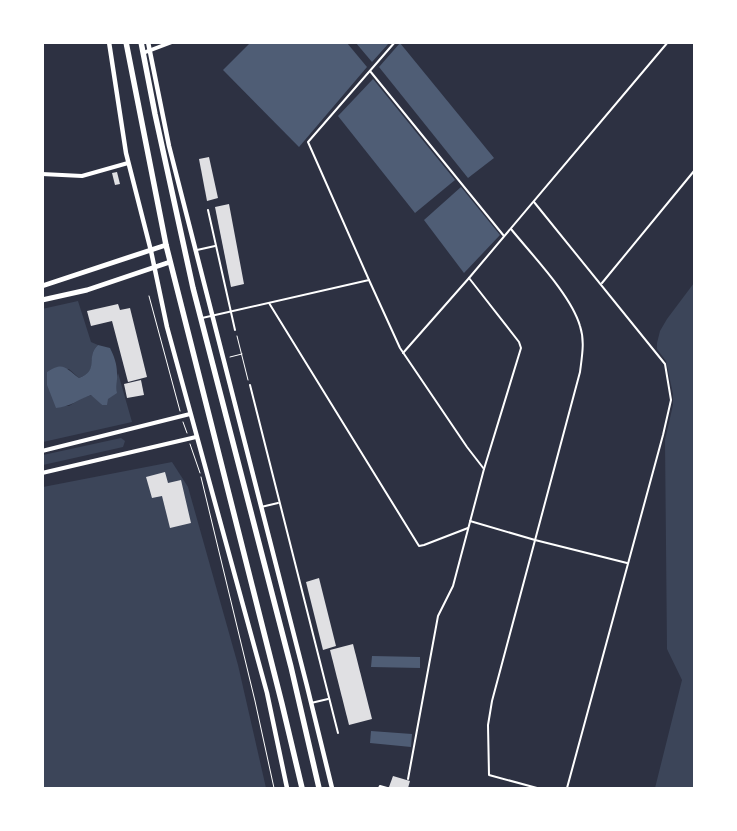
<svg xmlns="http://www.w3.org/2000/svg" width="737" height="831" font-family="'Fira Sans Condensed',sans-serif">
<rect width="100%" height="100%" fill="#2d3142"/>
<g fill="#3c4559">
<path d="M694,283V788H655L682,680L667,649L665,440L673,405V394L666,361L657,349V343L660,331L667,319Z"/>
<path d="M78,301L91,342L98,345C85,357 101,370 79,378L69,369L47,372C47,392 51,390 56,406H69L82,398L92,395L102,405C112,396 115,386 118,373L132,422L43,442L42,309Z"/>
<path d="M121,438L125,441L123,447L43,465V455Z"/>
<path d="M172,462L188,487L238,665L266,788H43V487Z"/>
</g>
<g fill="#4f5d75">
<path d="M250,43H347L367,67L299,147L223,70Z"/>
<path d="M356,43H389L372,62Z"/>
<path d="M400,43L494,158L468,178L379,67Z"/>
<path d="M373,79L455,180L415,213L338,116Z"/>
<path d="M461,187L500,235L464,273L424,220Z"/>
<path d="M98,345L110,348C114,356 117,364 117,373C118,380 115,385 117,393L108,399L107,405H102L91,395C79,399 70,407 56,408L47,385V372C64,361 65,368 79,378C100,370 85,357 98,345Z"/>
<path d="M372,656L420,657V668L371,667Z"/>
<path d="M371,731L412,734L411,747L370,743Z"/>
</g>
<g fill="#e0e0e3">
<path d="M209,157L218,198L207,201L199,159Z"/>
<path d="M117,172L120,184L115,185L112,173Z"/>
<path d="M229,204L244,284L231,287L215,207Z"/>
<path d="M118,304L120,310L130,308L147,377L128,382L112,321L91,326L87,311Z"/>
<path d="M141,380L144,395L127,398L124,384Z"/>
<path d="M165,472L168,483L181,480L191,523L170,528L162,496L152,498L146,477Z"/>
<path d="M319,578L336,646L323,650L306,582Z"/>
<path d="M353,644L372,719L349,725L330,650Z"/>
<path d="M393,776L410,781L408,788L389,787Z"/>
</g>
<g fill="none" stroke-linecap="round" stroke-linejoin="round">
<g stroke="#fff" stroke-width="1">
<path d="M149,296L180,411"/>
<path d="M237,336L248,380"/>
<path d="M230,357L242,354"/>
<path d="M183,422L187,433"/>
<path d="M190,444L200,473"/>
<path d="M201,477L255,701L274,788"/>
</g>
<g stroke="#fff" stroke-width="2">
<path d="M370,71L504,236"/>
<path d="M534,202L665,364L671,400L663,435L567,788"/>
<path d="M208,210L235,330"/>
<path d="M511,229C532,255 571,295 580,326C585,341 582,356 580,372L492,701L488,725L489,775L537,788"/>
<path d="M197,250L215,246"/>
<path d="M469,278L668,42"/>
<path d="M369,280L400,348L467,447L484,469"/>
<path d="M602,283L694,171"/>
<path d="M269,303L419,546L424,545L468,528"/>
<path d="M202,318L369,280L308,142L395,42"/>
<path d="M403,353L469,278L519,342L521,348L484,469L453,586L438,616L408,779"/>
<path d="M250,385L338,733"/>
<path d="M261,507L278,503"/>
<path d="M470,521L535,540L627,563"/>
<path d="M311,703L328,699"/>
<path d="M379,788L380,786L387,788"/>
</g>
<g stroke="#fff" stroke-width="4">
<path d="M143,53L172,42"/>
<path d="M42,174L82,176L128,163"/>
<path d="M42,451L190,414"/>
<path d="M42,473L196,437"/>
</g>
<g stroke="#fff" stroke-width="4.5">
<path d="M109,42L126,153L151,251L167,327L267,693L287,788"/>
<path d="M148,42L169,146L307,686L332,788"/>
</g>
<g stroke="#fff" stroke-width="5">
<path d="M42,286L166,245"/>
<path d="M42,300L87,290L170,262"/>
</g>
<g stroke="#fff" stroke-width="5.5">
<path d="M126,42L166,245L282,704L302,788"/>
<path d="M141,42L155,114L193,288L291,667L319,788"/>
</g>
</g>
<rect width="737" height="831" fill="none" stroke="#ffffff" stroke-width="88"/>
</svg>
